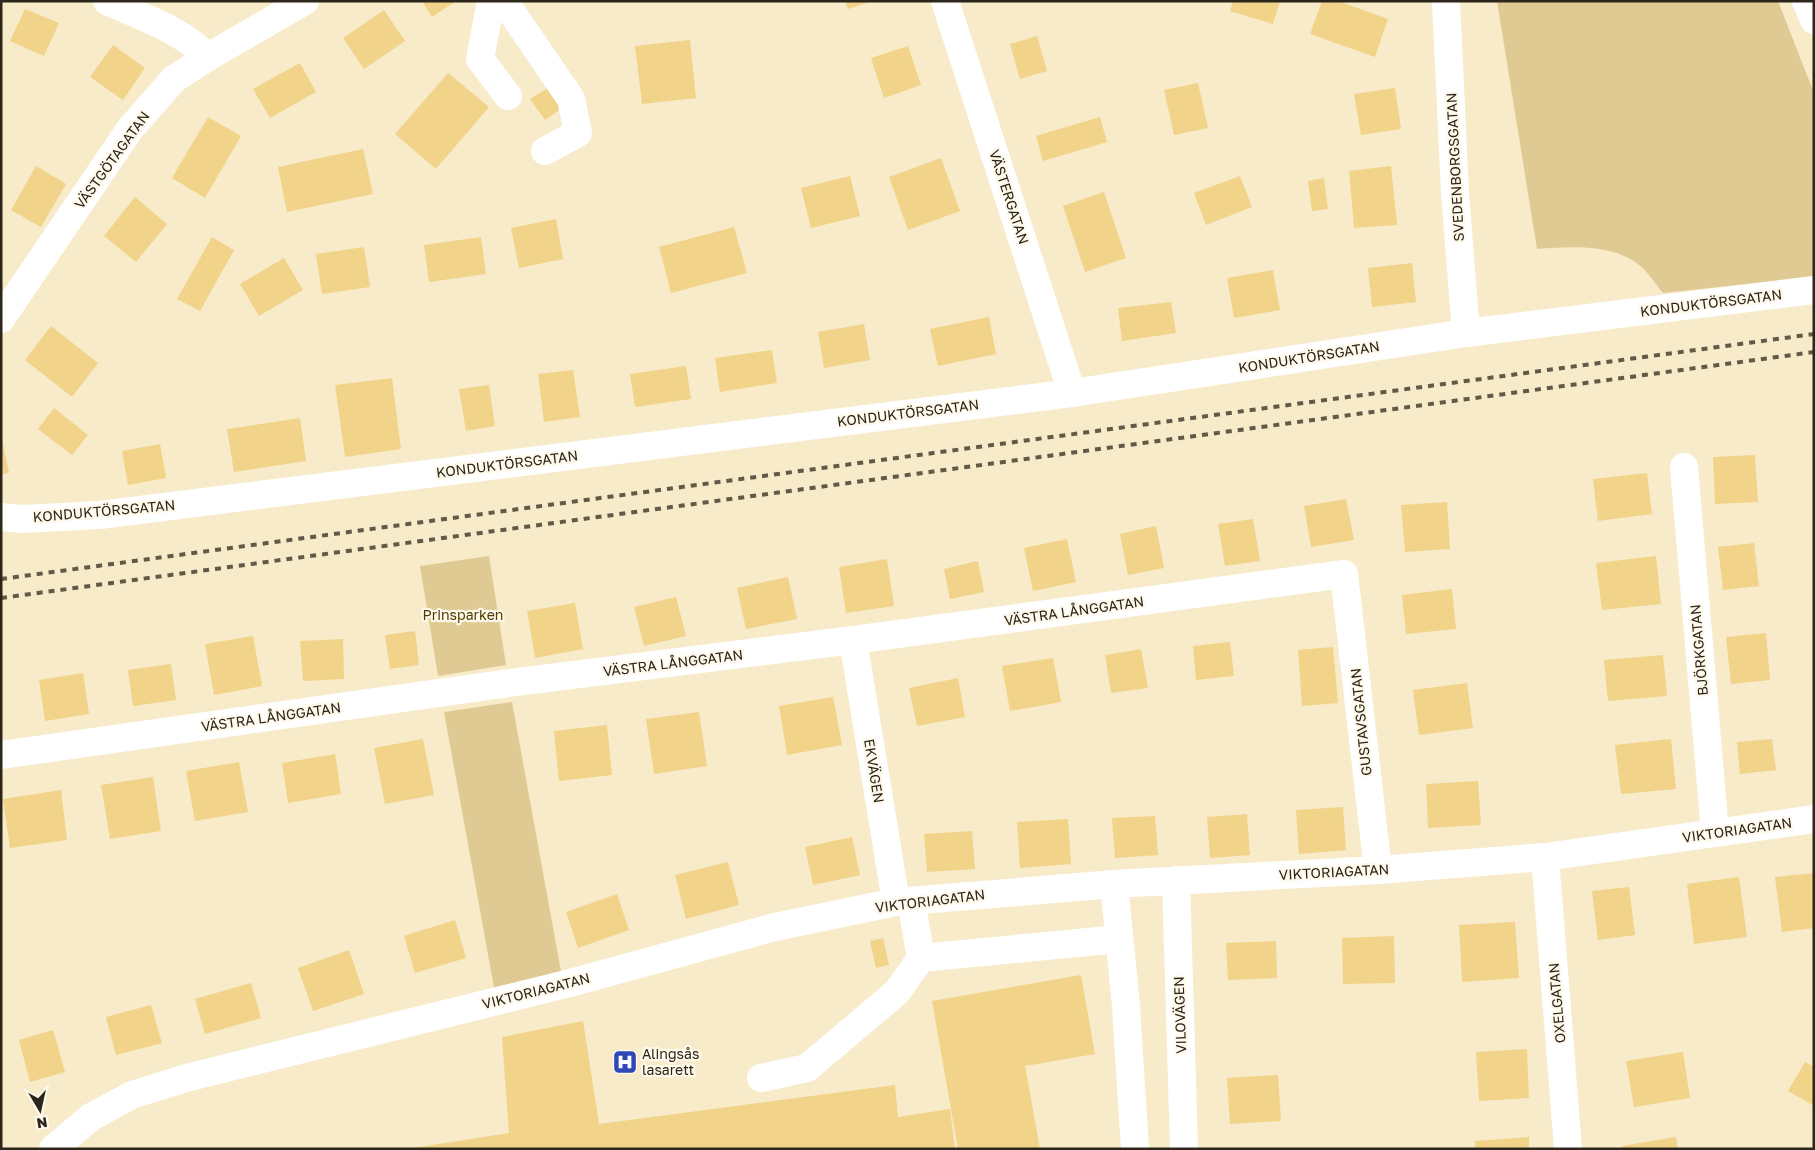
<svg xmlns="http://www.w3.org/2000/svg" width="1815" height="1150" font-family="'Golos Text',sans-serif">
<rect width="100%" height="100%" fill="#f8ebc9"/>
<g fill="#e0ca94">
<path d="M1497,1H1778L1814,93V277L1663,293C1655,283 1647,271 1638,264C1609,243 1570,247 1537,249Z"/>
<path d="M489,556L506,665L438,676L420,566Z"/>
<path d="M512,702L562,977L495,993L444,712Z"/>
</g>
<g fill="#f1d38a">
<path d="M422,1H456L432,17Z"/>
<path d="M845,1H870V2L848,9Z"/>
<path d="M1233,1H1280L1273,24L1230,11Z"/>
<path d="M1322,1H1338L1388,19L1375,57L1310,34Z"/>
<path d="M25,9L59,23L44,56L10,41Z"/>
<path d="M384,10L405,41L364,69L343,38Z"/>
<path d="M1037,36L1047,71L1020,79L1010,44Z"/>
<path d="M690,40L696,98L642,104L635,46Z"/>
<path d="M113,45L145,68L123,100L90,77Z"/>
<path d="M908,46L921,85L884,98L871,58Z"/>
<path d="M300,63L316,92L270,118L253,89Z"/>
<path d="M448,73L489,107L436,169L395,134Z"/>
<path d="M1198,83L1208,128L1174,135L1164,90Z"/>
<path d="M548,88L561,109L545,120L530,99Z"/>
<path d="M1395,88L1401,129L1361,135L1354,94Z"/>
<path d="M208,117L241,136L205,198L172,178Z"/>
<path d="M1100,117L1107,142L1043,161L1036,136Z"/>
<path d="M363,149L373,194L287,212L278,167Z"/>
<path d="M941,158L960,211L908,230L889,177Z"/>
<path d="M36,166L66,184L41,227L11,210Z"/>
<path d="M1391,166L1397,225L1354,228L1349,171Z"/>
<path d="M850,176L860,216L811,228L801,188Z"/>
<path d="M1240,176L1252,207L1206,225L1194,193Z"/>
<path d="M1324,178L1328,209L1312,211L1308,181Z"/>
<path d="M1104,192L1126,258L1085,272L1063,206Z"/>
<path d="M135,197L167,224L136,262L104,236Z"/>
<path d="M556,219L563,259L519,268L511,228Z"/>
<path d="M734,227L747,273L671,293L659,247Z"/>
<path d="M212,237L234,250L200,311L177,299Z"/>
<path d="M481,237L486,274L429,282L424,245Z"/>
<path d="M364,247L370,287L322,294L316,254Z"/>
<path d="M284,258L303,290L259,316L240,284Z"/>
<path d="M1412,263L1416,302L1372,307L1368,268Z"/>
<path d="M1273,270L1280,310L1234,318L1227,278Z"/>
<path d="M1171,302L1176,333L1122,341L1118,308Z"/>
<path d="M989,317L996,354L938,366L930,329Z"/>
<path d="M864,324L870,360L824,368L818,332Z"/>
<path d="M51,326L98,363L72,397L25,360Z"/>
<path d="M772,350L777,383L720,392L715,358Z"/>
<path d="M686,366L691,399L635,407L630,374Z"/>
<path d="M573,370L580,417L544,422L538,374Z"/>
<path d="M392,378L401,449L345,457L335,385Z"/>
<path d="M489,385L495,426L466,431L459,389Z"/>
<path d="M54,408L88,435L72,455L38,429Z"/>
<path d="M300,418L306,461L234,472L227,429Z"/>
<path d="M1,435L9,473L1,474Z"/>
<path d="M160,444L166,478L128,485L122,451Z"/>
<path d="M1755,455L1758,502L1715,504L1713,457Z"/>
<path d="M1647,473L1652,514L1598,521L1593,479Z"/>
<path d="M1346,499L1354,540L1311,547L1304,506Z"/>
<path d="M1447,502L1450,549L1405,552L1401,505Z"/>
<path d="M1253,519L1260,561L1225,566L1218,524Z"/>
<path d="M1156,526L1164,568L1128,575L1120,534Z"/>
<path d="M1067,539L1076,582L1033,591L1024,548Z"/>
<path d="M1754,543L1759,586L1723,590L1718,547Z"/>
<path d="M1656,556L1661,604L1602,610L1596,563Z"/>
<path d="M887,559L894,606L846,613L839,567Z"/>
<path d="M978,561L984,592L950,599L944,569Z"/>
<path d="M788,577L797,619L746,629L737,588Z"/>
<path d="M1452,589L1456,629L1406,634L1402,595Z"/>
<path d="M676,597L686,636L644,646L634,607Z"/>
<path d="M575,603L583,649L535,658L527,611Z"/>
<path d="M415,631L419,665L390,669L385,635Z"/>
<path d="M1766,633L1770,680L1731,684L1726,637Z"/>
<path d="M253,636L262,686L214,695L205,644Z"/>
<path d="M343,639L344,679L303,681L300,641Z"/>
<path d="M1230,642L1234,676L1196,680L1193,646Z"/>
<path d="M1333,647L1338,703L1302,706L1298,650Z"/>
<path d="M1141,649L1148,688L1111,693L1105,655Z"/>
<path d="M1663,655L1667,696L1608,701L1604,660Z"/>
<path d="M1053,658L1061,702L1010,711L1002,666Z"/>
<path d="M171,664L176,700L133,706L128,670Z"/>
<path d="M83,673L89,714L45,721L39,680Z"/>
<path d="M958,678L965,717L917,726L909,688Z"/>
<path d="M1467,683L1473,728L1419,735L1413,690Z"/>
<path d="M833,697L842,745L787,755L779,706Z"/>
<path d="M699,712L707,766L654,774L646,719Z"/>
<path d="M607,725L612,775L559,781L554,731Z"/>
<path d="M423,739L434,795L385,804L374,748Z"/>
<path d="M1671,739L1676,789L1621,794L1615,745Z"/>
<path d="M1772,739L1776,770L1740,774L1737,742Z"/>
<path d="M335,754L341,794L288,803L282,763Z"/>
<path d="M239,762L248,812L195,821L186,771Z"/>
<path d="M153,777L161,831L110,839L101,785Z"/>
<path d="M1478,781L1481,825L1428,828L1426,784Z"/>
<path d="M61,790L67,840L10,848L3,799Z"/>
<path d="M1343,807L1346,850L1299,854L1296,810Z"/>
<path d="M1247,814L1250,855L1210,858L1207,817Z"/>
<path d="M1155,816L1158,855L1115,858L1112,818Z"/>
<path d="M1068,819L1071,864L1020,868L1017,822Z"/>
<path d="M972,831L975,869L927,872L924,834Z"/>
<path d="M852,837L860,875L813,885L805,847Z"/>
<path d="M728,862L739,905L686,919L675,875Z"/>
<path d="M1814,873V928L1782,932L1775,877Z"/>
<path d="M1739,877L1747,937L1694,944L1687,884Z"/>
<path d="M1629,887L1635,935L1598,940L1592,891Z"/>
<path d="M617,894L629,930L578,948L566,912Z"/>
<path d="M455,920L466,958L415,973L404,936Z"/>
<path d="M1515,922L1519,978L1462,982L1459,925Z"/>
<path d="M1394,936L1395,983L1343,984L1342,938Z"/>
<path d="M883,938L889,965L876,968L870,941Z"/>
<path d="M1276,941L1277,978L1228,980L1226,943Z"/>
<path d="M349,950L364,994L313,1011L298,968Z"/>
<path d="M1081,975L1095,1054L1025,1066L1040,1149H958L932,1001Z"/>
<path d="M251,983L261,1018L205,1034L195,999Z"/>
<path d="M151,1005L162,1043L116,1055L106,1017Z"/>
<path d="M583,1021L599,1124L895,1085L898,1117L950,1109L955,1149H407L509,1133L502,1037Z"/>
<path d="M53,1030L65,1072L30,1082L19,1040Z"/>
<path d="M1527,1049L1529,1098L1479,1101L1476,1052Z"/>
<path d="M1683,1052L1690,1098L1634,1107L1626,1061Z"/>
<path d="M1805,1062L1814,1067V1106L1788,1091Z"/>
<path d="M1278,1075L1281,1121L1230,1124L1227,1078Z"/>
<path d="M1529,1137V1149H1475V1141Z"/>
<path d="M1676,1137L1678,1149H1622V1146Z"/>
</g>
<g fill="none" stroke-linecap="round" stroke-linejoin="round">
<g stroke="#fff" stroke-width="28">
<path d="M107,1C142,17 180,29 208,57"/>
<path d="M491,1L480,59L508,96"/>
<path d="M504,1L571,99L578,133L545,151"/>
<path d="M945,1L1072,393"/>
<path d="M1446,1L1455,193L1466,333"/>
<path d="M1806,1L1814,20"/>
<path d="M1,319L130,129L174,79L208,57L305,1"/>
<path d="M1684,467L1715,833"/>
<path d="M1,517L22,519L100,515L1072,393L1466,333L1814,290"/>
<path d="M853,640L896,902"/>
<path d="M1,755L509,683L853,640L1344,574L1378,870"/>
<path d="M1545,857L1568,1149"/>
<path d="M1176,880L1184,1149"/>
<path d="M1114,884L1126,1006L1135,1149"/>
<path d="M911,901L921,958L1119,939"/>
<path d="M761,1078L807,1068L897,992L921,958"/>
<path d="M53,1149L91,1117L132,1095L186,1078L570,983L775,927L896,902L1114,884L1378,870L1545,857L1814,819"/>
</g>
<g stroke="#615a47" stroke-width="4" stroke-dasharray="6 6" stroke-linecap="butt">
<path d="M1,579L1814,334"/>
<path d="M1,598L1814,352"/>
</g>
</g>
<defs>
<symbol id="hospital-square" viewBox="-11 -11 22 22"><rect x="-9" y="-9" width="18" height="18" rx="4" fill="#2f47b8" stroke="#fef9eb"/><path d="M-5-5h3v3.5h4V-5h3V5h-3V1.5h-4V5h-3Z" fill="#fff"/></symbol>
</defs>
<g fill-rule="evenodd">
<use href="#hospital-square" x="611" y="1048" width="28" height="28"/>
</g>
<g text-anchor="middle" stroke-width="4.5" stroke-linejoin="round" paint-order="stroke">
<g font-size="14" fill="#2b2619" stroke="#fef9eb">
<text transform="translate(112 160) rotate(-54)" y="5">VÄSTGÖTAGATAN</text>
<text transform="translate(1455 167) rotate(-93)" y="5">SVEDENBORGSGATAN</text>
<text transform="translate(1009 197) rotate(72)" y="5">VÄSTERGATAN</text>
<text transform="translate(1711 303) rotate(-7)" y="5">KONDUKTÖRSGATAN</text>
<text transform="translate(1309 357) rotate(-9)" y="5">KONDUKTÖRSGATAN</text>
<text transform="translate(908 413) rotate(-7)" y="5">KONDUKTÖRSGATAN</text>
<text transform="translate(507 464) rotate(-7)" y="5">KONDUKTÖRSGATAN</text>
<text transform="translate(104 511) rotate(-5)" y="5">KONDUKTÖRSGATAN</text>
<text transform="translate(1074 611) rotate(-8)" y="5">VÄSTRA LÅNGGATAN</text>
<text transform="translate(1699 650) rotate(-95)" y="5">BJÖRKGATAN</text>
<text transform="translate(673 663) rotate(-7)" y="5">VÄSTRA LÅNGGATAN</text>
<text transform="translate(271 717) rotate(-8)" y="5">VÄSTRA LÅNGGATAN</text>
<text transform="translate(1361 722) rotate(-96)" y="5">GUSTAVSGATAN</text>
<text transform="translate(874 771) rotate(81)" y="5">EKVÄGEN</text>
<text transform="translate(1737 830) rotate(-8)" y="5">VIKTORIAGATAN</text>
<text transform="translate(1334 872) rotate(-3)" y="5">VIKTORIAGATAN</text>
<text transform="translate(930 901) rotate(-7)" y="5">VIKTORIAGATAN</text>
<text transform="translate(536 991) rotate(-14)" y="5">VIKTORIAGATAN</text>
<text transform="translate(1557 1003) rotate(-95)" y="5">OXELGATAN</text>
<text transform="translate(1180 1015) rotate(-92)" y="5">VILOVÄGEN</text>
</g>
<g font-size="14" fill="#503c00" stroke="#fef9eb">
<text x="463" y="620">Prinsparken</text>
</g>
<g font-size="14" fill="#2b2619" stroke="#fef9eb" text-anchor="start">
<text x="642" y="1059">Alingsås<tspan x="642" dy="16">lasarett</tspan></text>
</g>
</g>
<rect width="1815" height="1150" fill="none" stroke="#2b2619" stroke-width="5"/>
<g transform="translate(40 1110) rotate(171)" stroke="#fef9eb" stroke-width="4" paint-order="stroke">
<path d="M0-4L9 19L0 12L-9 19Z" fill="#2b2619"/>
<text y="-8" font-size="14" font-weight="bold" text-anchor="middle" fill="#2b2619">N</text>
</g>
</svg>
